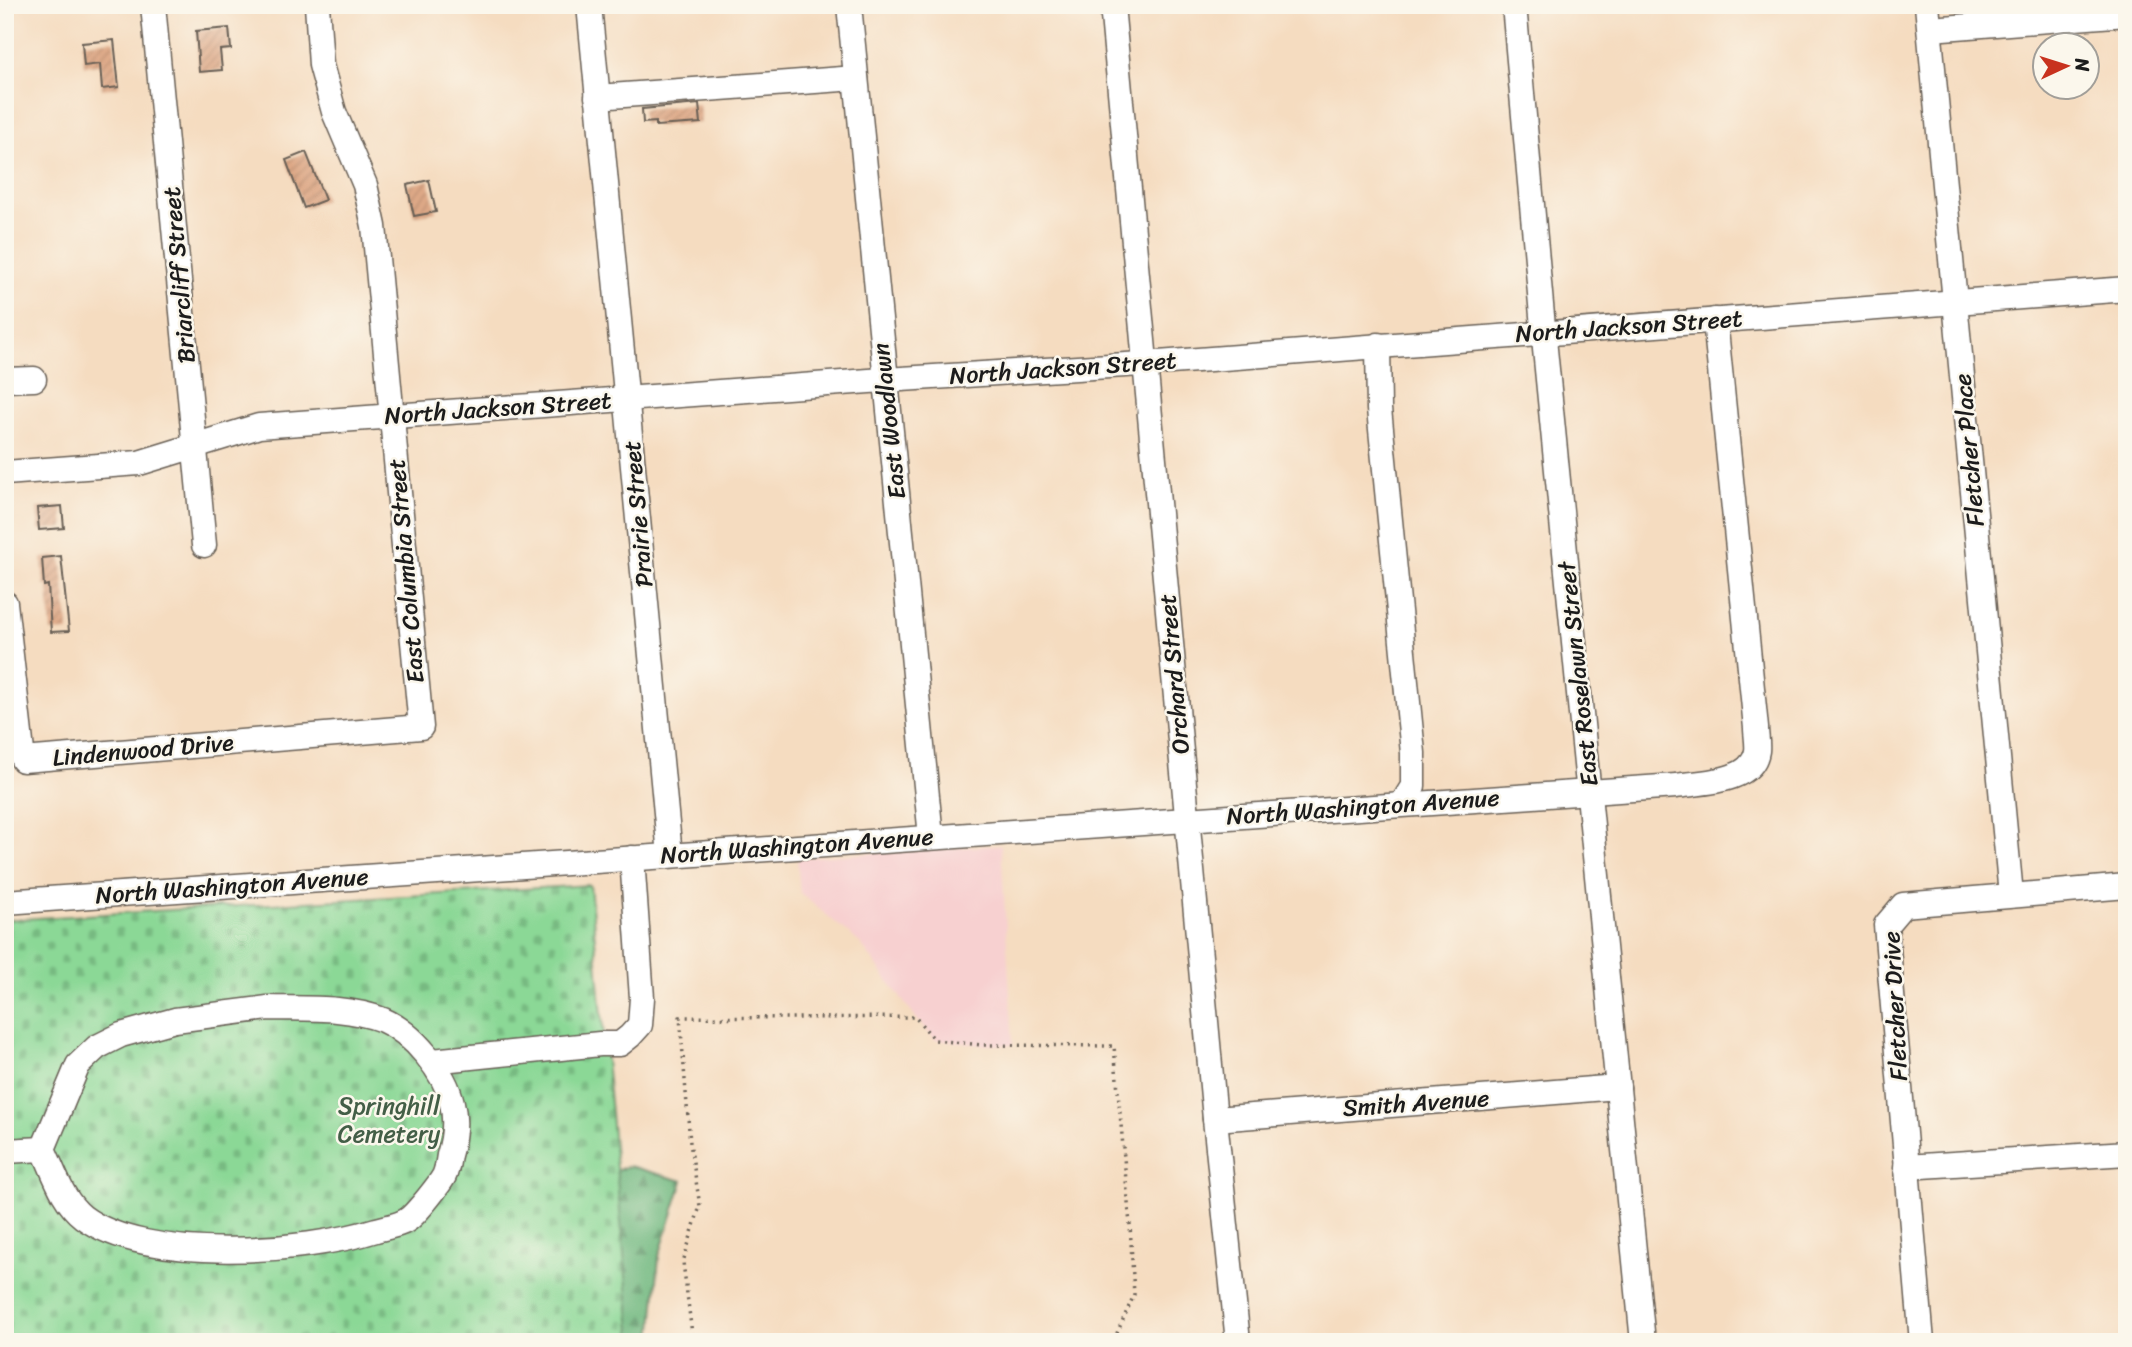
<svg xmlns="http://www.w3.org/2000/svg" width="2132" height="1347" font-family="Sriracha,sans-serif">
<defs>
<pattern id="forest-firs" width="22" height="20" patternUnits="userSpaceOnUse" patternTransform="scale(1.75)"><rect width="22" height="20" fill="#70b87f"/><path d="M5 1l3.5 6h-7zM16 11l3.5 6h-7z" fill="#5b9567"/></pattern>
<pattern id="cemetery-stones" width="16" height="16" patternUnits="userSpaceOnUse" patternTransform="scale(1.75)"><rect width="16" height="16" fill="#8bd896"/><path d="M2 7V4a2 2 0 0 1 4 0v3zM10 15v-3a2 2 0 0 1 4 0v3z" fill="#77b981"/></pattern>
<pattern id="building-hatch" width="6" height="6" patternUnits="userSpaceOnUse" patternTransform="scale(1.75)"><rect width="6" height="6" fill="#dea987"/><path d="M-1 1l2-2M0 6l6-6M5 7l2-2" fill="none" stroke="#be9174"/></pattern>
</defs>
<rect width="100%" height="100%" fill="#fbf7ec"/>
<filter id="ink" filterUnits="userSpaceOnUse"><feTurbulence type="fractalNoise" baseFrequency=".0143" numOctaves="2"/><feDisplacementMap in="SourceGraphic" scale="14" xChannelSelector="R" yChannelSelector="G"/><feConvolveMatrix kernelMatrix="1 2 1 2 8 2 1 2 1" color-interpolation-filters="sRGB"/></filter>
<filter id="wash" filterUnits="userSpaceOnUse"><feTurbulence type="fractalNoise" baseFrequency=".00686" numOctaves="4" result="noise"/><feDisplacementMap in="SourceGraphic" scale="28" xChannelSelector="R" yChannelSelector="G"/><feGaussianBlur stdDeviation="1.57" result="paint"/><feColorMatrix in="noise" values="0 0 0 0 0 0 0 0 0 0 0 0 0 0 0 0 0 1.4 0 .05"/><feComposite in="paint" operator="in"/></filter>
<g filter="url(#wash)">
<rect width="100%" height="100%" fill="#f5dcc0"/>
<path fill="#f7d0d0" d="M1001,845L1013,1045H982L935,1040L915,1017L860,943L800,893L797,858Z"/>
<path fill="url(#forest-firs)" stroke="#466a4e" stroke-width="2" d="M629,1166L683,1181L659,1256L652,1342H471L553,1191Z"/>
<path fill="url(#cemetery-stones)" stroke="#547a59" stroke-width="2" d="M590,885L632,1342H5V920Z"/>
<g id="blocks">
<g fill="url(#building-hatch)">
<path d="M229,28L231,49L220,50L222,70L199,72L196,31Z"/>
<path d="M114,40L119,87L102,89L100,64L84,66L82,43Z"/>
<path d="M699,104L701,123L656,126V122L643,123L642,109Z"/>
<path d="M306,152L325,200L304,208L286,160Z"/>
<path d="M429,180L436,212L414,216L407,185Z"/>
<path d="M62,506L64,528L39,530L37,508Z"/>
<path d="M61,556L69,631L51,632L48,585L44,586L42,558Z"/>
</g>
</g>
</g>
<g filter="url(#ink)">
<use href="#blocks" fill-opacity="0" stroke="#685f55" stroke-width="2"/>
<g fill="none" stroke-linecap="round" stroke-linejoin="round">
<defs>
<g id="minor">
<path d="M153,5L204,545"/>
<path d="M589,5L670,855"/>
<path d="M849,5L931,837"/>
<path d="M1112,5L1215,1119L1238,1342"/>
<path d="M1514,5L1545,349L1643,1342"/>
<path d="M1927,5L2011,895"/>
<path d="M1930,29L2127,14"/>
<path d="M597,97L856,78"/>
<path d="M1378,345L1379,409L1413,753V786L1402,804"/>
<path d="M5,380L34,379"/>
<path d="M5,473L139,463L259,426L869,381L1158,363L2127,289"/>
<path d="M5,603L23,760L421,727L374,226L365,185L334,112L321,65L317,5"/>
<path d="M5,902L1676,786C1701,782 1752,783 1757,751C1758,744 1756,735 1756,728L1715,320"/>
<path d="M268,1008C306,1009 347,1006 383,1020C413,1033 445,1072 452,1103C456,1120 454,1139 449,1155C448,1162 447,1170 444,1176C439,1185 419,1210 411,1217C403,1225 387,1227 376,1230C304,1253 146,1264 83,1217C62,1201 54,1171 43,1149L78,1065L97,1047L121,1035L175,1020Z"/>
<path d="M432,1061L600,1044H620L630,1036L640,1025L642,998L632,858"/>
<path d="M1215,1119L1618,1087"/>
<path d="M5,1151L43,1149"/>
<path d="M1906,1167L2127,1153"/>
<path d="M1922,1342L1886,925L1903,905L2127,886"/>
</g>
</defs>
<use href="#minor" stroke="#685f55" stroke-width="27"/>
<path stroke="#685f55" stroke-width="3.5" stroke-dasharray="2 5" stroke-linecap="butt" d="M693,1342L683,1262L700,1206L690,1143L680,1017L789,1018L915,1017L935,1040L982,1045L1114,1046L1130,1225L1134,1295L1113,1342"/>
<use href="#minor" stroke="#fff" stroke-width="24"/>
</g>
</g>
<g text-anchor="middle" stroke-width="5" stroke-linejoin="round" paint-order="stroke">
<g font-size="24" fill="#1c1c1c" stroke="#fbf7ec">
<text transform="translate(179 275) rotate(-95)" y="8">Briarcliff Street</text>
<text transform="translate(1629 326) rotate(-4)" y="8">North Jackson Street</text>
<text transform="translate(1063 368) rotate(-4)" y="8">North Jackson Street</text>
<text transform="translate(498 408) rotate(-4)" y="8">North Jackson Street</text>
<text transform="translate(889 421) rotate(-96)" y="8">East Woodlawn</text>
<text transform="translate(1969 450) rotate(-95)" y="8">Fletcher Place</text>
<text transform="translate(638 514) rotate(-95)" y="8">Prairie Street</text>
<text transform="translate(406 571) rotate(-95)" y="8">East Columbia Street</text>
<text transform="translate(1174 674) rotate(-95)" y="8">Orchard Street</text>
<text transform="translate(1578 674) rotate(-96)" y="8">East Roselawn Street</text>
<text transform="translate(143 750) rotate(-5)" y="8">Lindenwood Drive</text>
<text transform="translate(1363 807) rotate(-4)" y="8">North Washington Avenue</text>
<text transform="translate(797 846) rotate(-4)" y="8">North Washington Avenue</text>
<text transform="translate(232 886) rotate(-4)" y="8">North Washington Avenue</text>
<text transform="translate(1895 1006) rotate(-93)" y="8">Fletcher Drive</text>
<text transform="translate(1416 1103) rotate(-4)" y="8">Smith Avenue</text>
</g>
<g font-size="24" fill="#435e47" stroke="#fbf7ec">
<text x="389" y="1114">Springhill<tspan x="389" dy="28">Cemetery</tspan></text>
</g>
</g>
<rect width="2132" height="1347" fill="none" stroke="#fbf7ec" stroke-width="28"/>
<g transform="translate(2066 66) rotate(86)"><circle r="33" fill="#fbf7ec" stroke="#a29f99" stroke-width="2"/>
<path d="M0-5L12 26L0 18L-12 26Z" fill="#c8321e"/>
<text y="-10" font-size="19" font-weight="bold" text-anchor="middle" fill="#1c1c1c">N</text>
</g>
</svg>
